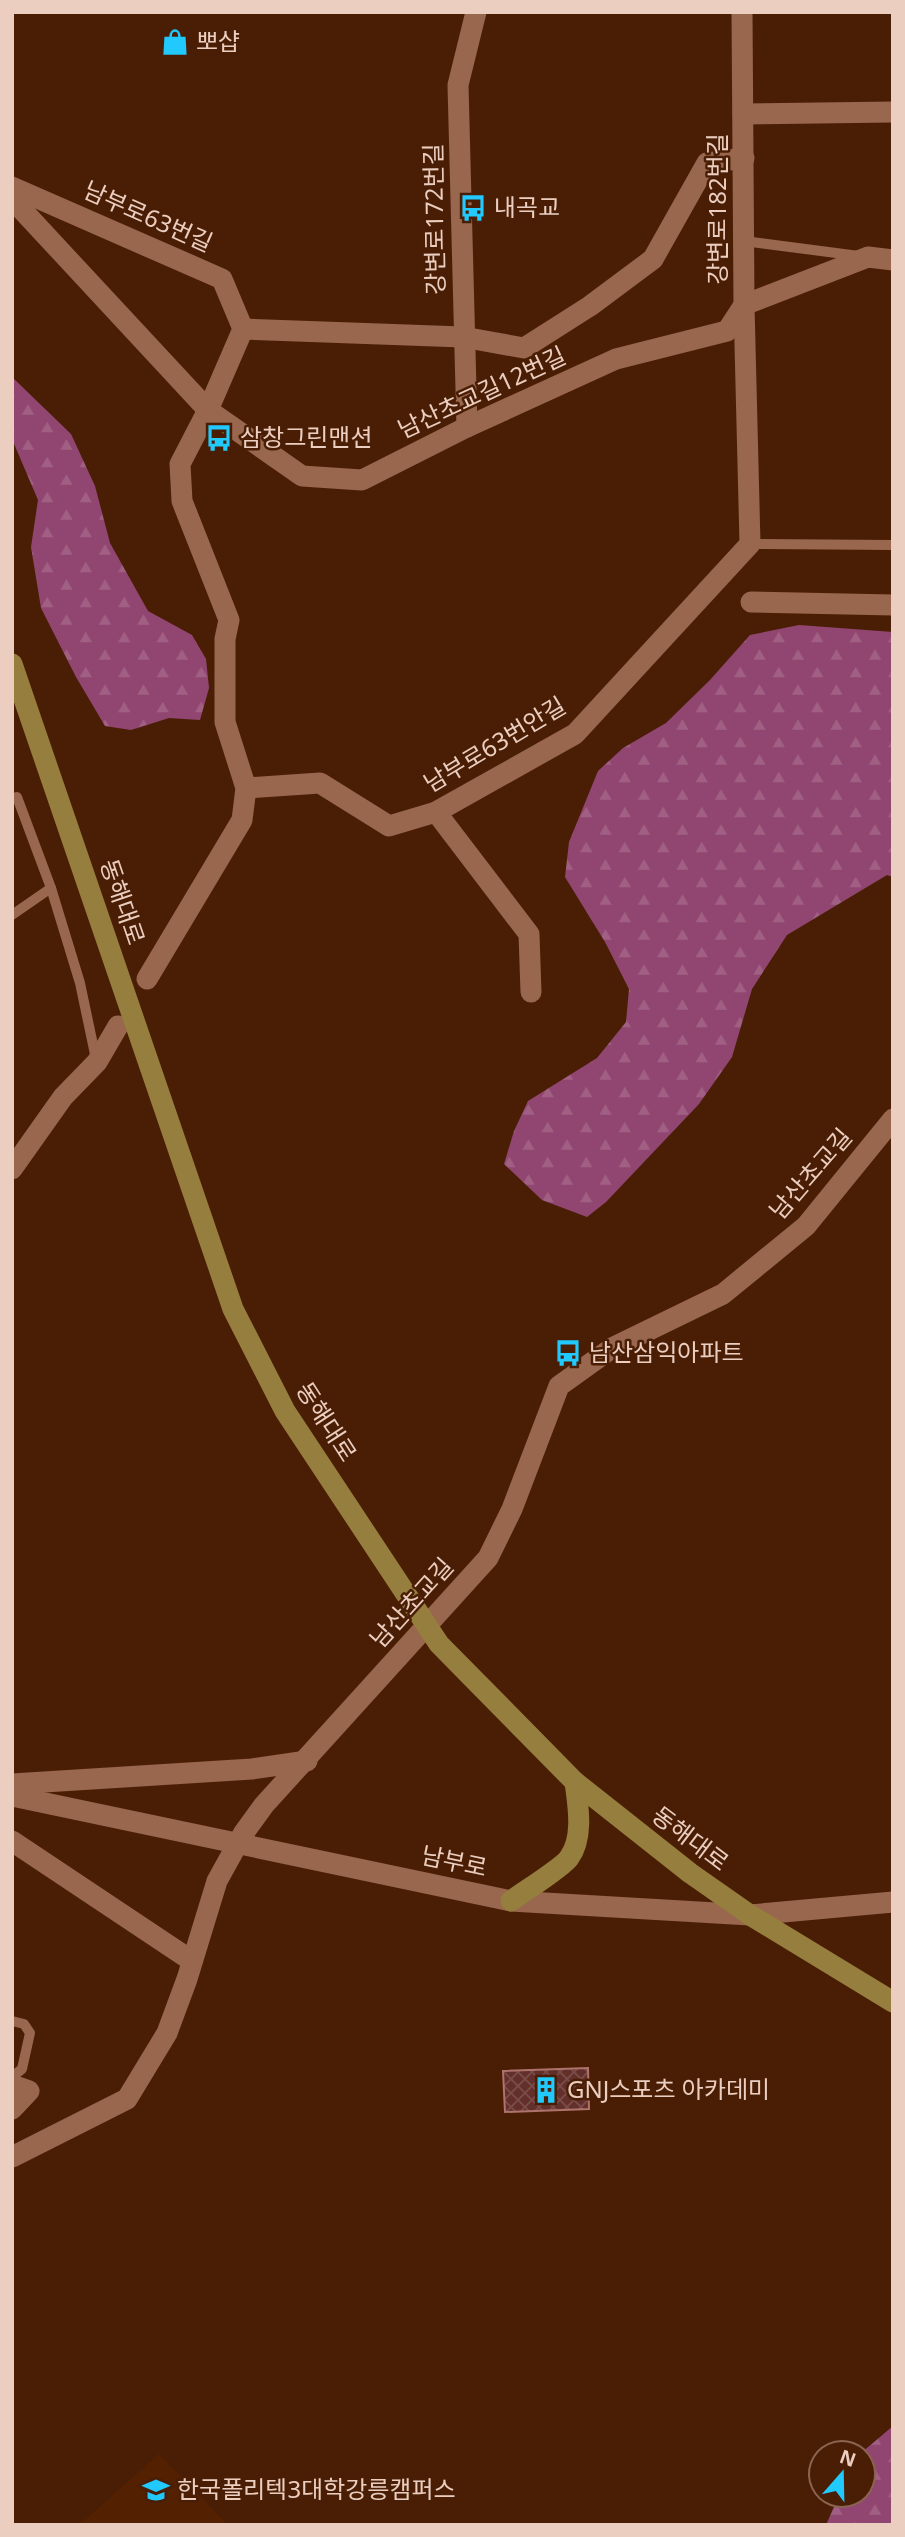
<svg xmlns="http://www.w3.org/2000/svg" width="905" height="2537" font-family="'Noto Sans','Noto Sans KR',sans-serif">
<defs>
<pattern id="forest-firs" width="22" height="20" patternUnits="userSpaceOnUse" patternTransform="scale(1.75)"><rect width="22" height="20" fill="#914671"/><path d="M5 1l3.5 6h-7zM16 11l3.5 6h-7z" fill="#a16083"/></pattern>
<pattern id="building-cross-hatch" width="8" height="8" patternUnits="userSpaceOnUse" patternTransform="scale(1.75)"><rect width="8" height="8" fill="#632f2b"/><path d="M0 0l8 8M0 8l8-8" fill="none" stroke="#7a4c48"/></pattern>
</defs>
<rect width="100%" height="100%" fill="#4a1e05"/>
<path fill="#532002" d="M159,2454L228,2525H79Z"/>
<g fill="url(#forest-firs)">
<path d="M12,377L71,434L95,486L110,543L148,611L192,635L206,659L209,688L200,720L169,718L131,730L105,726L76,677L41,608L31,547L38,500L12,439Z"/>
<path d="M799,625L893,632V877L887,875L787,935L752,989L732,1057L699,1104L606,1202L587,1217L542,1200L504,1164L514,1131L528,1101L597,1058L626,1022L629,989L605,942L565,877L569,842L598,771L623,748L666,723L710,680L750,635Z"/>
<path d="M893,2426V2525H826L839,2495H863V2453H861Z"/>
</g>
<path fill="url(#building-cross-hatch)" stroke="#ae736d" stroke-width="2" d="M588,2068L589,2109L505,2112L503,2071Z"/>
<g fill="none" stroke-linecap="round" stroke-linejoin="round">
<g stroke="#99664e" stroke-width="10">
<path d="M744,241L859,256"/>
<path d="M750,544L893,545"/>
<path d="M12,799L17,797L51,888"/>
<path d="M12,915L51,888L80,983L96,1059"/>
<path d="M12,2021L24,2024L30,2033L22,2069L12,2077"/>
</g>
<g stroke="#99664e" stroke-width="21">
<path d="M743,114L893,112"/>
<path d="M12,187L222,279L243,329L208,410L180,464L182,501L229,620L225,639V722L246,788L242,820L147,979"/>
<path d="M12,199L208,410L302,476L362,480L467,427L616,359L727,331L744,305L868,257L893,260"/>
<path d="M243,329L463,337L524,348L590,306L653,259L707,163L744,158"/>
<path d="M467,427L458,85L476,12"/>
<path d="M751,602L893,605"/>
<path d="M246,788L320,783L389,826L436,812L575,734L750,544L744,305L742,12"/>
<path d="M436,812L529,934L531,992"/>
<path d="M12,1169L63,1097L97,1062L118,1026"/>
<path d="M12,2085L29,2091L12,2109"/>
<path d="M12,2157L127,2099L167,2033L187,1979L217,1881L243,1834L264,1805L488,1558L512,1509L559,1386L612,1348L723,1294L806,1226L893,1119"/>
</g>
<g stroke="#99664e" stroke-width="21">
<path d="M12,1784L252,1769L307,1761"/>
<path d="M12,1796L511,1901L750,1915L893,1902"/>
<path d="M12,1841L192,1961"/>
</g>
<g stroke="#957e3e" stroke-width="21">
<path d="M12,664L233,1309L285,1411L439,1644L575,1782L690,1873L750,1915L893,2002"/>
<path d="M511,1901C523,1892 562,1868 569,1858C584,1838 578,1805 575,1782"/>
</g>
</g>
<defs>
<symbol id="shop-bare" viewBox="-9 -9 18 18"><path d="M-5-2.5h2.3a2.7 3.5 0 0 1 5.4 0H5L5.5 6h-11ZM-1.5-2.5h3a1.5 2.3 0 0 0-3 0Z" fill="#21c9fd" stroke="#4a1e05" stroke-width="2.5" paint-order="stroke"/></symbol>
<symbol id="bus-bare" viewBox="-9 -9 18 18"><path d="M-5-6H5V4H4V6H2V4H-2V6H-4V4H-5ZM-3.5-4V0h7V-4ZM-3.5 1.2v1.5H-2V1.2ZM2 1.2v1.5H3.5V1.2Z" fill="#21c9fd" stroke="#4a1e05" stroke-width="2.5" paint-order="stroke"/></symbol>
<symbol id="building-bare" viewBox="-9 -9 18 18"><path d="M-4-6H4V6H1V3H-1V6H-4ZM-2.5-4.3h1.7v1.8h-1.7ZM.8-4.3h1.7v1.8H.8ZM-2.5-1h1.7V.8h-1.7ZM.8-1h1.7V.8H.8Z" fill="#21c9fd" stroke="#4a1e05" stroke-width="2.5" paint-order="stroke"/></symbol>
<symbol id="university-bare" viewBox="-9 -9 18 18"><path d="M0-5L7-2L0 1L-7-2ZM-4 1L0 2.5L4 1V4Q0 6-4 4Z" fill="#21c9fd" stroke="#4a1e05" stroke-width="2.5" paint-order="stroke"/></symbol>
</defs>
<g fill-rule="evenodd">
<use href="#shop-bare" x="156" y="23" width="38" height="38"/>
<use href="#bus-bare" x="454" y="189" width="38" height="38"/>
<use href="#bus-bare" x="200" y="419" width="38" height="38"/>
<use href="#bus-bare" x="549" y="1334" width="38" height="38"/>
<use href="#building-bare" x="527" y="2071" width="38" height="38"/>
<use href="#university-bare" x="137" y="2471" width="38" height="38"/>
</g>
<g text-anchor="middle" stroke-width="5" stroke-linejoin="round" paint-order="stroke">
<g font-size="24" fill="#ebcec0" stroke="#4a1e05" text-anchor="start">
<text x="196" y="50">뽀샵</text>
<text x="494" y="216">내곡교</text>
<text x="240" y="446">삼창그린맨션</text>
<text x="589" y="1361">남산삼익아파트</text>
<text x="567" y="2098">GNJ스포츠 아카데미</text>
<text x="177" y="2498">한국폴리텍3대학강릉캠퍼스</text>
</g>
<g font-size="24" fill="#ebcec0" stroke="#4a1e05">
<text transform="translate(718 209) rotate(-90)" y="8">강변로182번길</text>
<text transform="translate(148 217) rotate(24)" y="8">남부로63번길</text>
<text transform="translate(435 219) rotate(-91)" y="8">강변로172번길</text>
<text transform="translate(482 393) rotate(-25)" y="8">남산초교길12번길</text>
<text transform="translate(495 745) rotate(-31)" y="8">남부로63번안길</text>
<text transform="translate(122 902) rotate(71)" y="8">동해대로</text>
<text transform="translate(811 1174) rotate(-49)" y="8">남산초교길</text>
<text transform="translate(326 1422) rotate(57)" y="8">동해대로</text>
<text transform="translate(412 1603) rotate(-48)" y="8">남산초교길</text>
<text transform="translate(690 1839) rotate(37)" y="8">동해대로</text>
<text transform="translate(454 1862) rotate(12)" y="8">남부로</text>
</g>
</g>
<rect width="905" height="2537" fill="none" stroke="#ebcec0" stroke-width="28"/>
<g transform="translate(842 2474) rotate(20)"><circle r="33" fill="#4a1e05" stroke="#8a6450" stroke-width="2"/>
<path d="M0-5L12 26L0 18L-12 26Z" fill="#21c9fd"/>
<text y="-10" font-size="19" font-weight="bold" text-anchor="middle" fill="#ebcec0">N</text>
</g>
</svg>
